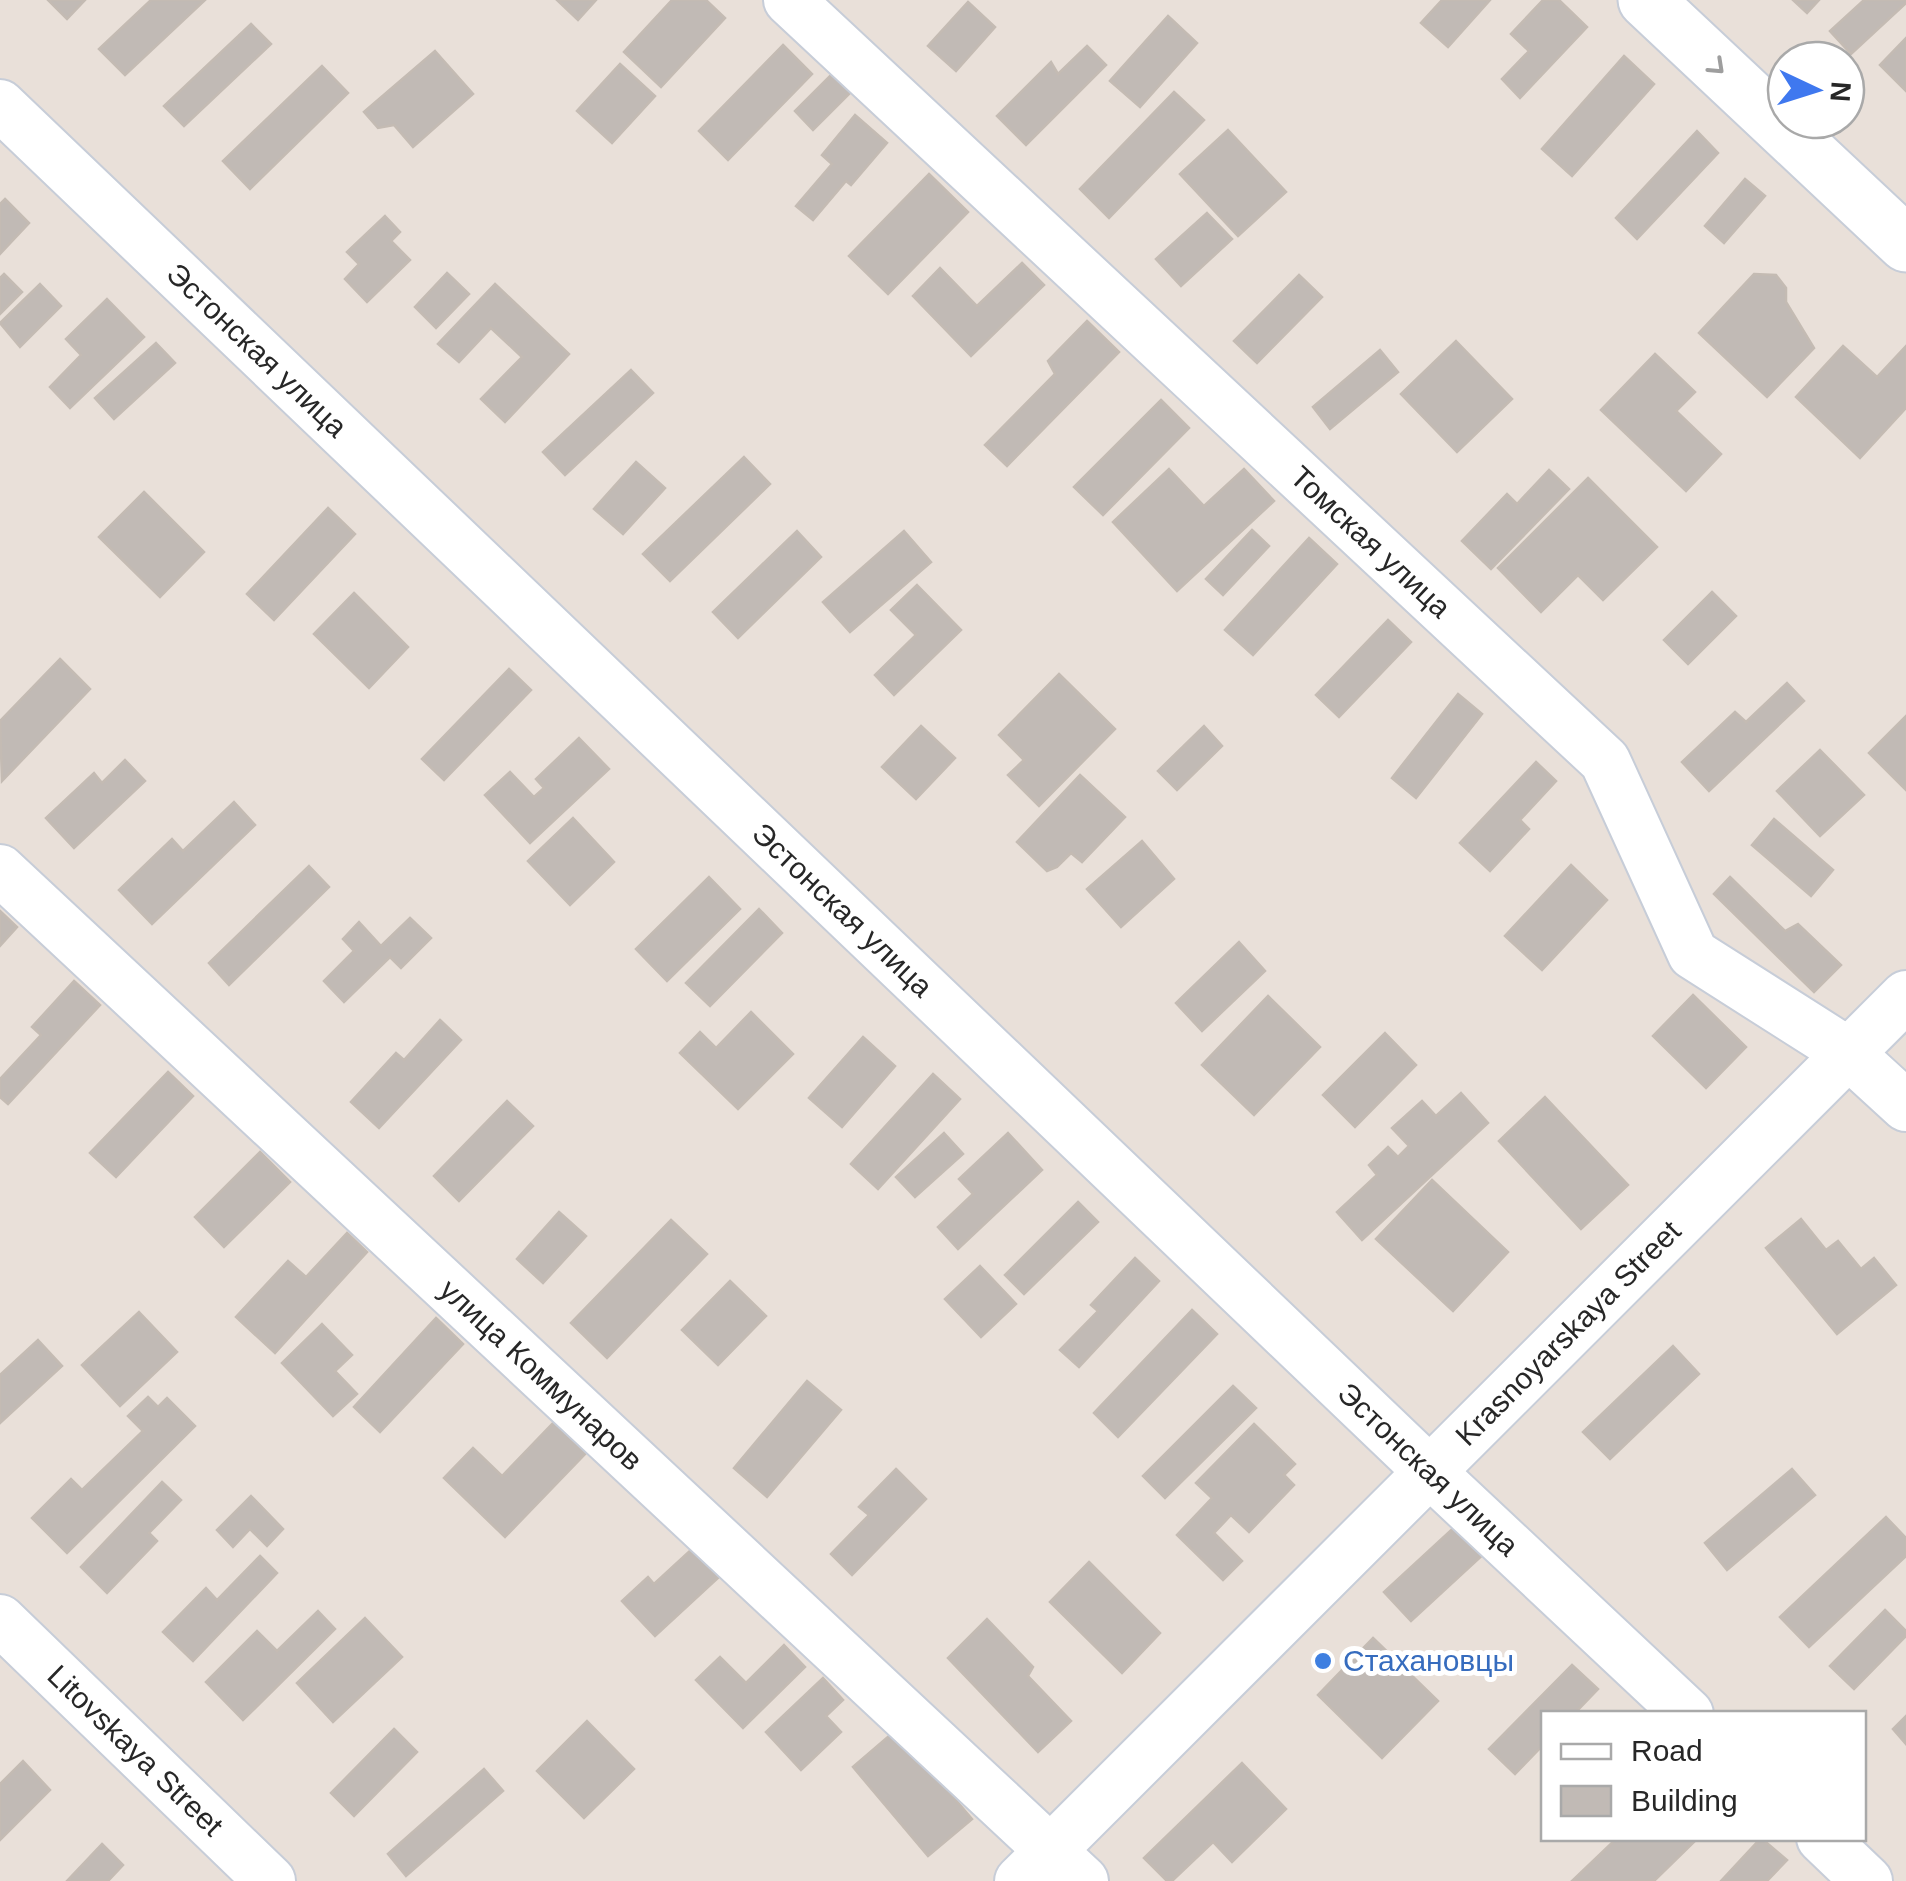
<svg xmlns="http://www.w3.org/2000/svg" width="1906" height="1881" font-family="Arial,sans-serif">
<rect width="100%" height="100%" fill="#e9e0d9"/>
<g fill="#c1bab5" stroke="#c4bbb3" stroke-width="2.5">
<path d="M48,0H85L67,19Z"/>
<path d="M151,0H205L125,75L99,49Z"/>
<path d="M557,0H596L578,20Z"/>
<path d="M672,0H706L725,18L661,87L624,52Z"/>
<path d="M1442,0H1490L1448,47L1421,23Z"/>
<path d="M1543,0H1559L1587,27L1520,98L1502,79L1529,51L1511,34Z"/>
<path d="M1793,0H1819L1807,13Z"/>
<path d="M1864,0H1906V3L1851,54L1830,31Z"/>
<path d="M968,2L995,27L956,71L928,46Z"/>
<path d="M1168,16L1197,43L1140,107L1110,81Z"/>
<path d="M251,24L271,44L184,126L164,106Z"/>
<path d="M1906,38V91L1880,65Z"/>
<path d="M783,45L812,74L728,160L699,131Z"/>
<path d="M1087,46L1106,65L1026,145L997,116L1051,62L1058,74Z"/>
<path d="M435,51L473,94L413,147L394,125L378,128L364,112Z"/>
<path d="M1624,56L1654,84L1572,176L1542,149Z"/>
<path d="M620,64L655,96L612,143L577,111Z"/>
<path d="M322,66L348,93L250,189L223,161Z"/>
<path d="M834,72L852,91L813,130L795,111Z"/>
<path d="M1174,92L1204,120L1109,218L1080,189Z"/>
<path d="M855,115L887,143L851,185L846,181L813,220L796,206L832,164L822,155Z"/>
<path d="M1228,130L1286,192L1238,236L1180,174Z"/>
<path d="M1697,131L1718,153L1637,239L1616,218Z"/>
<path d="M929,174L968,212L888,294L849,256Z"/>
<path d="M1745,179L1765,196L1724,243L1705,226Z"/>
<path d="M5,199L29,223L0,254V204Z"/>
<path d="M1207,213L1232,239L1181,286L1156,259Z"/>
<path d="M385,216L400,232L391,241L410,260L367,302L345,279L359,264L347,252Z"/>
<path d="M1022,263L1044,285L971,356L913,296L940,268L977,306Z"/>
<path d="M447,273L469,294L436,328L415,307Z"/>
<path d="M4,274L22,292L0,314V278Z"/>
<path d="M1754,274L1776,275L1786,288V302L1814,348L1767,397L1699,333Z"/>
<path d="M1299,275L1322,297L1257,363L1234,341Z"/>
<path d="M40,284L61,306L20,347L0,323Z"/>
<path d="M495,284L569,354L505,422L481,399L522,357L491,328L459,362L438,344Z"/>
<path d="M107,299L144,337L70,408L50,387L81,355L66,339Z"/>
<path d="M1087,321L1119,352L1007,466L985,445L1055,374L1048,361Z"/>
<path d="M1456,341L1512,399L1457,452L1401,394Z"/>
<path d="M156,343L175,363L114,419L95,398Z"/>
<path d="M1843,346L1877,377L1906,346V408L1860,458L1796,397Z"/>
<path d="M1380,350L1398,372L1330,429L1313,407Z"/>
<path d="M1655,354L1695,392L1676,411L1721,454L1686,491L1601,410Z"/>
<path d="M631,370L653,393L565,475L543,452Z"/>
<path d="M1161,400L1189,428L1103,515L1074,487Z"/>
<path d="M744,457L770,484L670,581L643,554Z"/>
<path d="M636,462L665,488L623,534L594,509Z"/>
<path d="M1169,469L1204,506L1244,469L1274,501L1177,591L1113,522Z"/>
<path d="M1549,470L1569,489L1491,569L1462,541L1507,494L1517,504Z"/>
<path d="M1588,478L1657,547L1603,600L1578,575L1541,612L1498,568Z"/>
<path d="M144,492L204,552L160,597L99,537Z"/>
<path d="M328,508L355,534L274,620L247,594Z"/>
<path d="M1252,530L1269,546L1223,595L1206,579Z"/>
<path d="M797,531L821,557L738,638L713,612Z"/>
<path d="M904,531L931,562L850,632L823,602Z"/>
<path d="M1309,538L1337,564L1253,655L1225,630Z"/>
<path d="M917,585L961,630L894,695L875,675L916,635L891,610Z"/>
<path d="M1712,592L1736,616L1688,664L1664,640Z"/>
<path d="M354,593L408,647L369,688L314,634Z"/>
<path d="M1388,620L1411,642L1339,717L1316,695Z"/>
<path d="M60,659L90,689L2,781L0,721Z"/>
<path d="M509,669L531,690L444,780L422,759Z"/>
<path d="M1059,674L1115,729L1039,806L1008,775L1024,760L999,735Z"/>
<path d="M1787,683L1804,701L1709,791L1682,762L1735,712L1746,722Z"/>
<path d="M1458,694L1482,714L1416,798L1392,778Z"/>
<path d="M1906,716V790L1869,753Z"/>
<path d="M921,726L955,758L916,799L882,767Z"/>
<path d="M1204,726L1222,746L1177,790L1158,771Z"/>
<path d="M579,738L609,769L530,843L485,795L510,772L534,797L544,788L536,779Z"/>
<path d="M1820,750L1864,795L1820,836L1777,791Z"/>
<path d="M125,760L145,781L74,848L46,818L94,773L102,783Z"/>
<path d="M1536,762L1556,781L1520,820L1529,829L1490,871L1460,843Z"/>
<path d="M1080,775L1125,817L1082,862L1071,853L1057,867L1047,871L1017,842Z"/>
<path d="M234,802L255,825L152,924L119,890L172,839L183,851Z"/>
<path d="M573,818L614,862L570,905L528,861Z"/>
<path d="M1774,819L1833,870L1811,896L1752,845Z"/>
<path d="M1142,841L1174,879L1121,927L1087,889Z"/>
<path d="M1571,865L1607,900L1542,970L1505,936Z"/>
<path d="M309,866L329,887L229,985L209,963Z"/>
<path d="M709,877L740,909L667,981L636,949Z"/>
<path d="M1730,877L1785,931L1798,924L1841,965L1814,992L1714,894Z"/>
<path d="M759,909L782,933L710,1006L686,983Z"/>
<path d="M0,911L17,927L0,946Z"/>
<path d="M410,918L431,938L401,968L390,957L344,1002L324,981L354,951L343,939L359,922L381,946Z"/>
<path d="M1239,942L1265,971L1202,1031L1176,1003Z"/>
<path d="M74,981L100,1005L8,1104L0,1097V1079L41,1035L32,1027Z"/>
<path d="M1693,995L1746,1047L1706,1088L1653,1036Z"/>
<path d="M1268,996L1320,1047L1254,1115L1202,1065Z"/>
<path d="M751,1012L793,1054L738,1109L680,1053L700,1032L716,1048Z"/>
<path d="M440,1020L461,1040L379,1128L351,1102L396,1053L404,1060Z"/>
<path d="M1385,1033L1416,1065L1355,1127L1323,1095Z"/>
<path d="M863,1037L895,1066L842,1127L809,1098Z"/>
<path d="M168,1072L193,1096L116,1177L90,1153Z"/>
<path d="M933,1074L960,1099L878,1189L851,1164Z"/>
<path d="M1461,1093L1488,1123L1362,1240L1337,1212L1377,1175L1369,1165L1388,1147L1398,1157L1409,1146L1392,1128L1422,1101L1436,1116Z"/>
<path d="M1545,1097L1628,1185L1581,1229L1499,1141Z"/>
<path d="M507,1101L533,1126L459,1201L434,1176Z"/>
<path d="M944,1133L963,1154L915,1197L896,1177Z"/>
<path d="M1008,1133L1042,1170L958,1249L938,1227L973,1194L959,1179Z"/>
<path d="M260,1152L290,1182L224,1247L195,1217Z"/>
<path d="M1432,1180L1508,1252L1453,1311L1376,1239Z"/>
<path d="M1078,1202L1098,1222L1024,1294L1005,1275Z"/>
<path d="M559,1212L586,1236L543,1283L517,1259Z"/>
<path d="M1801,1219L1826,1250L1838,1241L1861,1269L1874,1258L1896,1285L1837,1334L1766,1248Z"/>
<path d="M671,1220L707,1254L607,1358L571,1323Z"/>
<path d="M347,1233L367,1252L275,1353L236,1317L288,1261L306,1277Z"/>
<path d="M1135,1258L1159,1281L1079,1367L1060,1350L1098,1311L1091,1305Z"/>
<path d="M980,1266L1016,1304L981,1337L945,1299Z"/>
<path d="M730,1281L766,1316L718,1365L682,1330Z"/>
<path d="M1192,1310L1217,1334L1118,1437L1094,1413Z"/>
<path d="M139,1312L177,1352L120,1406L82,1365Z"/>
<path d="M436,1318L463,1344L380,1432L354,1407Z"/>
<path d="M322,1324L352,1355L335,1371L357,1394L333,1416L282,1363Z"/>
<path d="M38,1340L62,1366L0,1423V1375Z"/>
<path d="M1673,1346L1699,1374L1610,1459L1583,1432Z"/>
<path d="M807,1381L841,1410L767,1497L734,1468Z"/>
<path d="M1233,1386L1256,1408L1165,1498L1143,1476Z"/>
<path d="M148,1397L158,1407L167,1398L195,1426L67,1553L32,1518L71,1479L82,1490L143,1431L128,1416Z"/>
<path d="M554,1422L586,1453L505,1537L444,1478L473,1448L502,1476Z"/>
<path d="M1254,1424L1295,1464L1284,1475L1294,1485L1249,1532L1231,1515L1214,1533L1242,1561L1223,1580L1177,1535L1212,1498L1196,1483Z"/>
<path d="M896,1469L926,1499L852,1575L831,1554L869,1515L859,1507Z"/>
<path d="M1792,1469L1815,1495L1727,1570L1705,1543Z"/>
<path d="M162,1482L181,1500L149,1533L157,1541L107,1593L81,1567Z"/>
<path d="M251,1496L283,1529L267,1546L250,1529L233,1547L217,1530Z"/>
<path d="M1886,1517L1906,1538V1556L1809,1647L1780,1617Z"/>
<path d="M1460,1522L1487,1551L1411,1621L1384,1592Z"/>
<path d="M692,1549L719,1577L655,1636L622,1601L648,1577L654,1584Z"/>
<path d="M260,1556L277,1573L193,1661L163,1632L206,1588L217,1600Z"/>
<path d="M1089,1562L1160,1633L1122,1673L1050,1602Z"/>
<path d="M1885,1610L1906,1631V1636L1854,1689L1830,1666Z"/>
<path d="M318,1611L335,1629L243,1720L206,1682L257,1631L277,1651Z"/>
<path d="M365,1618L402,1657L333,1722L297,1683Z"/>
<path d="M987,1619L1033,1667L1028,1676L1071,1721L1038,1752L948,1658Z"/>
<path d="M1373,1638L1438,1701L1382,1758L1318,1695Z"/>
<path d="M784,1645L805,1667L743,1728L696,1680L720,1657L746,1683Z"/>
<path d="M1572,1665L1598,1689L1574,1714H1544V1744L1515,1774L1489,1749Z"/>
<path d="M823,1678L843,1700L826,1716L841,1732L801,1770L766,1732Z"/>
<path d="M1906,1716V1744L1893,1729Z"/>
<path d="M587,1721L634,1769L584,1818L537,1771Z"/>
<path d="M394,1729L417,1752L354,1816L331,1793Z"/>
<path d="M896,1730L972,1819L928,1856L853,1767Z"/>
<path d="M23,1761L50,1790L0,1840V1784Z"/>
<path d="M1242,1763L1286,1809L1232,1862L1213,1842L1172,1881H1167L1144,1858Z"/>
<path d="M484,1769L503,1791L406,1876L388,1854Z"/>
<path d="M1617,1838H1698L1654,1881H1572Z"/>
<path d="M1761,1838L1787,1860L1767,1881H1721Z"/>
<path d="M102,1844L123,1865L108,1881H67Z"/>
</g>
<g fill="none" stroke-linecap="round" stroke-linejoin="round">
<defs>
<g id="minor">
<path id="s1" d="M789,0L1605,761L1693,954L1847,1052L1906,1106"/>
<path id="s2" d="M0,105L1429,1471L1688,1714"/>
<path id="s3" d="M0,870L1083,1881"/>
<path id="s4" d="M0,1620L270,1881"/>
<path d="M1822,1838L1867,1881"/>
<path id="s5" d="M1020,1881L1906,996"/>
</g>
<path id="secondary" d="M1646,0L1906,244"/>
</defs>
<use href="#minor" stroke="#c7cdd8" stroke-width="54"/>
<use href="#secondary" stroke="#c7cdd8" stroke-width="59"/>
<use href="#minor" stroke="#fff" stroke-width="50"/>
<use href="#secondary" stroke="#fff" stroke-width="55"/>
</g>
<defs><path id="oneway-chevron" d="M-2-3.5L2.5 0L-2 3.5" fill="none" stroke-width="1.6" stroke-linecap="round" stroke-linejoin="round" transform="scale(2.5)"/></defs>
<use stroke="#9e9e9e" href="#oneway-chevron" transform="translate(1717 67) rotate(43)"/>
<circle fill="#3f7fe0" stroke="#fff" stroke-width="4" cx="1323" cy="1661" r="10"/>
<g text-anchor="middle" stroke-width="10" stroke-linejoin="round" paint-order="stroke">
<g font-size="30" fill="#272727" stroke="#fff">
<text dy="10" stroke="none"><textPath href="#s2" startOffset="355">Эстонская улица</textPath></text>
<text dy="10" stroke="none"><textPath href="#s1" startOffset="795">Томская улица</textPath></text>
<text dy="10" stroke="none"><textPath href="#s2" startOffset="1165">Эстонская улица</textPath></text>
<text dy="10" stroke="none"><textPath href="#s5" startOffset="775">Krasnoyarskaya Street</textPath></text>
<text dy="10" stroke="none"><textPath href="#s3" startOffset="740">улица Коммунаров</textPath></text>
<text dy="10" stroke="none"><textPath href="#s2" startOffset="1975">Эстонская улица</textPath></text>
<text dy="10" stroke="none"><textPath href="#s4" startOffset="188">Litovskaya Street</textPath></text>
</g>
<g font-size="30" fill="#366cbe" stroke="#fff" text-anchor="start">
<text x="1343" y="1671">Стахановцы</text>
</g>
</g>
<rect x="1541" y="1711" width="325" height="130" fill="#ffffff" stroke="#a9a9a9" stroke-width="2.5"/>
<rect x="1561" y="1744" width="50" height="15" fill="#ffffff" stroke="#a9a9a9" stroke-width="2.5"/>
<text x="1631" y="1761" font-size="30" fill="#272727">Road</text>
<rect x="1561" y="1786" width="50" height="30" fill="#c1bab5" stroke="#a9a9a9" stroke-width="2.5"/>
<text x="1631" y="1811" font-size="30" fill="#272727">Building</text>
<g transform="translate(1816 90) rotate(94)"><circle r="48" fill="#ffffff" stroke="#a9a9a9" stroke-width="2.5"/>
<path d="M0-8L18 38L0 25L-18 38Z" fill="#3f78ef"/>
<text y="-15" font-size="28" font-weight="bold" text-anchor="middle" fill="#272727">N</text>
</g>
</svg>
